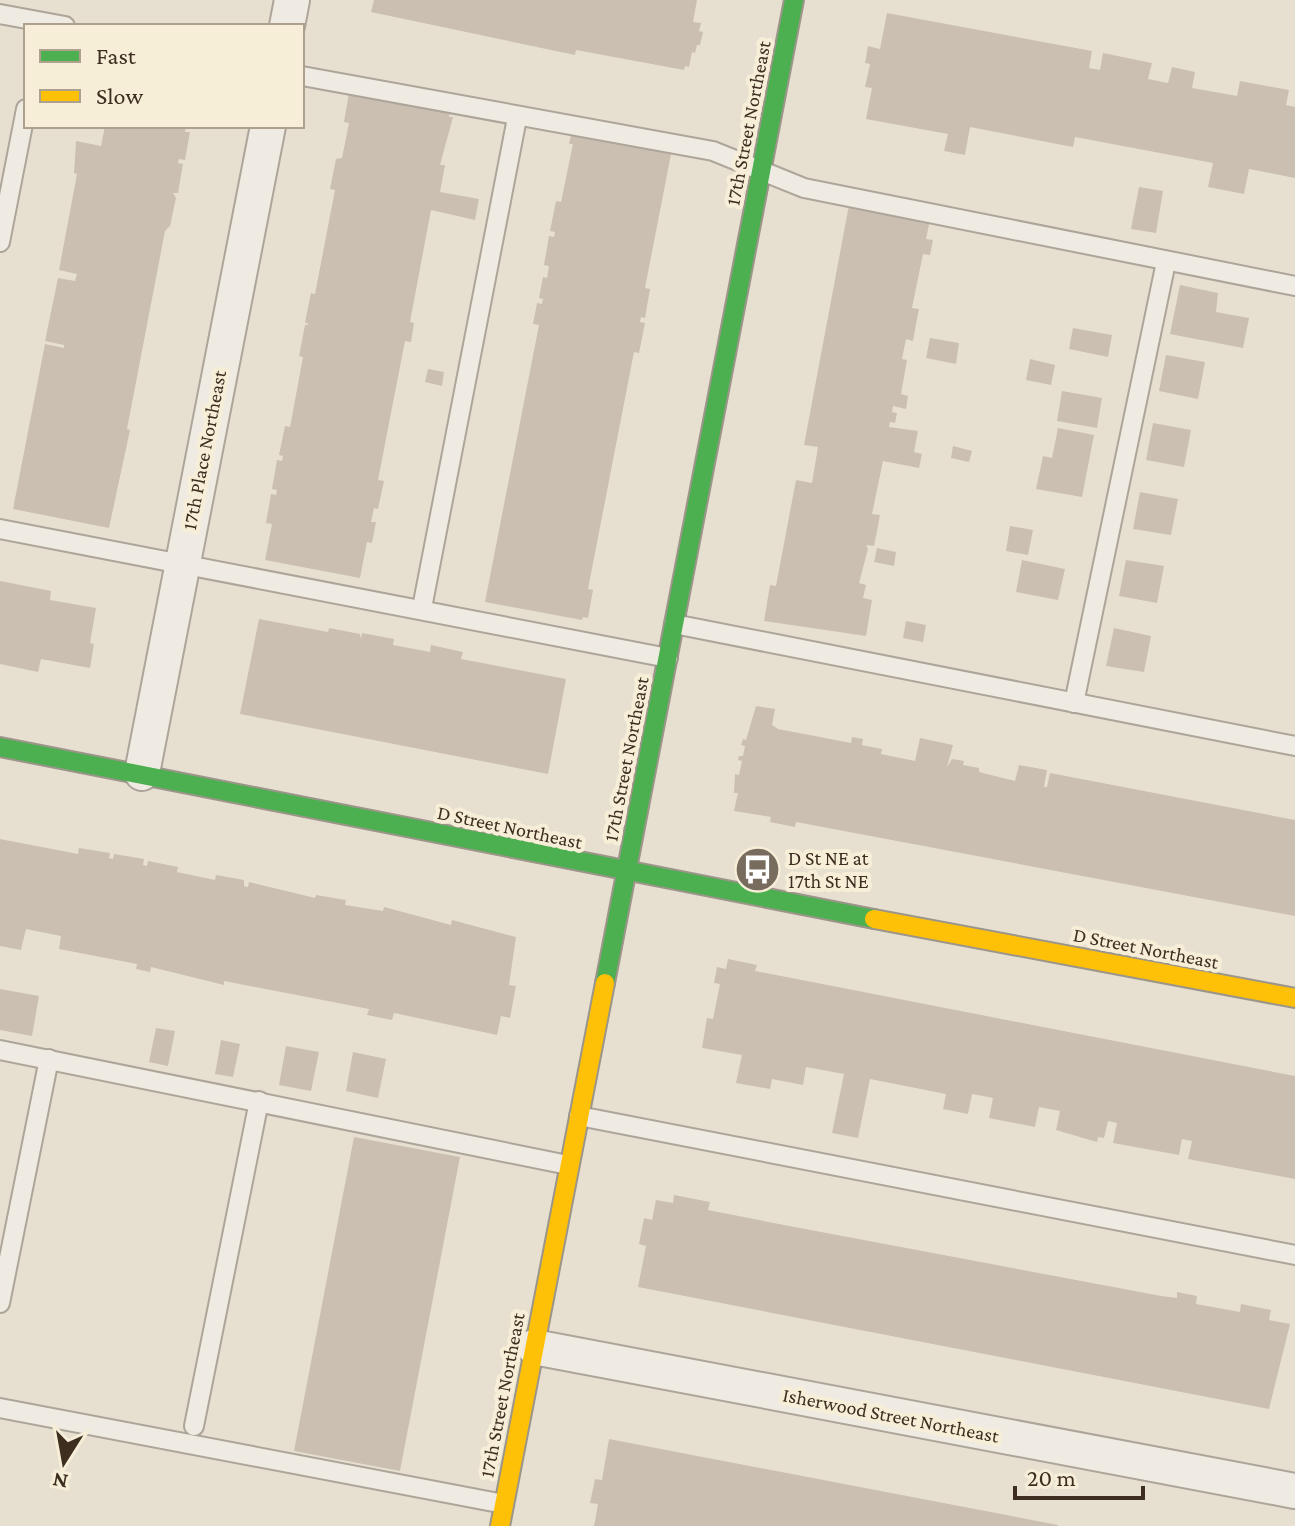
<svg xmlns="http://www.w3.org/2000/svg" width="1295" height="1526" font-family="'Crimson Pro',serif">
<rect width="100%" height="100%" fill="#e7e0d1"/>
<g fill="#cbbfb2">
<path d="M374,0H697L693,22L701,23L699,31L703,32L700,45H697L695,53L692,52L689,67L685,66L684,70L576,50L575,55L371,12Z"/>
<path d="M887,13L1092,51L1089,68L1100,70L1103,53L1152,63L1148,79L1168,83L1172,67L1195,72L1192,88L1237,96L1240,81L1289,90L1286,105L1295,107V178L1249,169L1244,194L1208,187L1213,163L1075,137L1073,147L970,127L965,155L944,151L948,134L866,119L872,88L865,87L870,64L865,63L868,46L880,49Z"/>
<path d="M349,93L450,112L449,117H453L440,165H445L440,192L479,199L475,220L431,210L410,322L414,323L411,342L405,341L378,480L384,481L378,509L374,508L371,522H376L372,543L367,542L360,578L265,560L272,524L266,523L271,494L276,495L277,490L272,489L277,460L282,461L283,456L279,455L285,426L290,427L303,357L299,356L305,325H309L305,322L311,293L315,294L335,190L330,189L336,159L342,158L349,123L344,122Z"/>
<path d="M105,126H186L185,132H190L185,160L179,159L178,163L183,164L178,193H173L176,198L170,226L165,231L127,429L130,430L109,528L13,509L45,344L64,348V345L45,341L58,278L75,281L77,274L59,270L77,174L74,173L76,141L101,146Z"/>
<path d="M571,135L671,154L645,288L650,289L645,318L641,317L640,322L645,323L639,353L634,352L588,589L593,590L588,618L583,617L582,620L485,602L539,325L533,324L537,303L542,304L543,299L539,298L543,277L547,278L549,266L544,265L549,236L554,237L555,232L550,231L556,201L561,202L573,144H569Z"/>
<path d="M1139,187L1163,191L1156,233L1131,229Z"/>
<path d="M849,205L930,220L926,239L933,240L930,255L923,254L912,308L919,309L916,324L913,341L906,339L902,359L907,360L901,394L908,396L906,409L893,406L892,412L897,413L895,423L890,422L889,427L918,431L914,452L922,454L919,468L883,461L872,514L880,515L877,531L874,546L866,545L868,549L859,583L866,585L863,598L872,600L866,636L764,621L770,585L776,586L796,480L812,483L818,447L804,445Z"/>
<path d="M1180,285L1218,293L1216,312L1249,318L1243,348L1170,334Z"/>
<path d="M1073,328L1112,335L1108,357L1069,349Z"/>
<path d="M930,338L959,343L956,364L926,358Z"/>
<path d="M1166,355L1205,362L1198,399L1159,391Z"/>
<path d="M1030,359L1055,365L1051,385L1026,380Z"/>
<path d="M428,369L444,372L442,386L425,382Z"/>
<path d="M1062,391L1102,398L1097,428L1057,421Z"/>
<path d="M1153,423L1191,430L1184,467L1146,460Z"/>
<path d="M1058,428L1094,435L1082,497L1036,489L1043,456L1052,458Z"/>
<path d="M953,446L972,451L969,462L951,458Z"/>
<path d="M1140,492L1178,499L1171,535L1133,529Z"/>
<path d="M1010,526L1033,530L1028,555L1006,551Z"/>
<path d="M877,548L896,552L894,566L874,562Z"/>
<path d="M1022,560L1065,569L1058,600L1016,592Z"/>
<path d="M1126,560L1164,566L1157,603L1119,596Z"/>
<path d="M0,581L51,591L50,600L96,608L90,643L94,644L90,668L41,659L38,672L0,664Z"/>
<path d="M259,619L328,632L329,628L360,634L361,639L362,633L394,639L393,645L430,652L431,645L463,652L461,659L566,679L548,774L240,714Z"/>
<path d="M906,621L926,625L923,642L903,638Z"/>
<path d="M1114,628L1151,636L1144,672L1106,666Z"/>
<path d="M756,706L775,709L772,725L778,729L851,743L852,737L863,739L862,745L882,749L881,754L915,761L920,738L953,745L947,767L952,759L964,761L963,765L979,768V772L1015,781L1019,765L1047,770L1044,787H1047L1050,773L1295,820V916L796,822L795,827L770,822L771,817L734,811L738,793H734L735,774L739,775L742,761L738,760L739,756H743L745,746L741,745L743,739L746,740Z"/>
<path d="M0,839L78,854L79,848L110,853L109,858L113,859L114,854L144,859L143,865L147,866L148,861L178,867L177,872L215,880L216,875L244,880V886L248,887L249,882L315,898L316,895L346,900L345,905L383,911L384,907L451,925L452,920L516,937L509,985L516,986L510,1018L501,1016L497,1035L394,1013L392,1020L367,1015L369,1009L224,981V985L151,967L150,972L136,969L137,964L59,949L61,936L26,929L21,950L0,946Z"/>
<path d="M728,959L757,965L755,971L1295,1076V1179L1188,1159L1192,1141L1182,1139L1179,1155L1113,1143L1117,1123L1108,1121L1104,1138L1098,1137L1097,1142L1056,1130L1060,1111L1039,1107L1035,1127L989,1118L993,1098L972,1094L968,1114L943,1109L946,1094L870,1079L858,1138L832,1133L844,1074L806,1067L803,1085L772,1079L770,1089L736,1083L742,1055L702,1048L707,1018L713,1019L720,984L714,983L717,967L726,969Z"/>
<path d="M0,989L39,996L32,1036L0,1030Z"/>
<path d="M156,1028L175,1031L168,1066L149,1062Z"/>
<path d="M221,1040L240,1044L233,1077L215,1074Z"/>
<path d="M286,1046L319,1052L311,1091L279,1085Z"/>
<path d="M353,1052L386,1059L378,1098L346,1091Z"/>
<path d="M354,1137L460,1157L400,1471L294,1451Z"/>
<path d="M674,1195L710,1202L708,1210L784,1225L1161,1296L1177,1298V1292L1197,1296L1196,1304L1240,1312L1241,1304L1271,1310L1269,1320L1290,1324L1269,1409L638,1287L646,1246L639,1244L644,1218L652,1220L656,1200L673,1203Z"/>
<path d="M609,1439L1058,1525V1526H594L598,1504L590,1503L595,1479L602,1480Z"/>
</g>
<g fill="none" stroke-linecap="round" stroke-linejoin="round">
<defs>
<g id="lane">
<path d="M0,14L65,26"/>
<path d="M302,76L713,151L804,188L1295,286"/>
<path d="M0,242L26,109"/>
<path d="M0,529L668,658"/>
<path d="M422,608L517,118"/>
<path d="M674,624L1295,746"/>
<path d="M1074,703L1166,262"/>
<path d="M0,1050L568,1165"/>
<path d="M579,1116L1295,1255"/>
<path d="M0,1303L49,1059"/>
<path d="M0,1408L504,1504"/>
<path d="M194,1426L259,1101"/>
</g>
<g id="street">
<path d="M287,26L292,0"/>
<path d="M142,773L268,126"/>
<path d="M534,1347L1295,1491"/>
</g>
<g id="fast">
<path d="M0,747L874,919"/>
<path d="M605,983L794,0"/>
</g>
<g id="slow">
<path d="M874,919L1295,998"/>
<path d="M500,1526L605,983"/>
</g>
</defs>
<use href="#lane" stroke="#ada599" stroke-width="22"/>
<use href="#street" stroke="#ada599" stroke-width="38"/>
<use href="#fast" stroke="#9c958a" stroke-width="22"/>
<use href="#slow" stroke="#9c958a" stroke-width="22"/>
<use href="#lane" stroke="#efebe3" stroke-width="18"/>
<use href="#street" stroke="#efebe3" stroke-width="34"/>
<use href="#fast" stroke="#4caf50" stroke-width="18"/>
<use href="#slow" stroke="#ffc107" stroke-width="18"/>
</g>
<defs>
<symbol id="bus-disc" viewBox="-11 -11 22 22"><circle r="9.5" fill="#786c5e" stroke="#f7eed8"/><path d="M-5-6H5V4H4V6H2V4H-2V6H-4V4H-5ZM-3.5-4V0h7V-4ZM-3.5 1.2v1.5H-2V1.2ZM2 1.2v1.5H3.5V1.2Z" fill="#fff"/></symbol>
</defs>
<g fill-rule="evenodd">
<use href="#bus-disc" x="732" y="844" width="51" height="51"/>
</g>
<g text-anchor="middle" stroke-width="8" stroke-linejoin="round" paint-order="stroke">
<g font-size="20" fill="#3d2e20" stroke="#f7eed8">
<text transform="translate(748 123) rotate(-79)" y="7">17th Street Northeast</text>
<text transform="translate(204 450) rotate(-79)" y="7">17th Place Northeast</text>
<text transform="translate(626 759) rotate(-79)" y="7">17th Street Northeast</text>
<text transform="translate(510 827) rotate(12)" y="7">D Street Northeast</text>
<text transform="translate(1146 948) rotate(11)" y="7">D Street Northeast</text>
<text transform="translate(502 1395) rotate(-79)" y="7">17th Street Northeast</text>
<text transform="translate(891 1415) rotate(11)" y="7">Isherwood Street Northeast</text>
</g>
<g font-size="20" fill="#3d2e20" stroke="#f7eed8" text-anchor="start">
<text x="788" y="865">D St NE at<tspan x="788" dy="23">17th St NE</tspan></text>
</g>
</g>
<rect x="24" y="24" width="280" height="104" fill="#f7eed8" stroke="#ada18e" stroke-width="2"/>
<rect x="40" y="50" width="40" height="12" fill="#4caf50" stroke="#ada18e" stroke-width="2"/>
<text x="96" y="64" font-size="24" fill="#3d2e20">Fast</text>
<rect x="40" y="90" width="40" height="12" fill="#ffc107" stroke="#ada18e" stroke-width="2"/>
<text x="96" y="104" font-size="24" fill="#3d2e20">Slow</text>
<g transform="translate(64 1462) rotate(191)" stroke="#f7eed8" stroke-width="6" paint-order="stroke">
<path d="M0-6L14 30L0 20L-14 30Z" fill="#3d2e20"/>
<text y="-12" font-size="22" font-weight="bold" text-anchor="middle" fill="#3d2e20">N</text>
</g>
<path d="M1015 1486v12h128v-12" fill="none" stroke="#3d2e20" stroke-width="4"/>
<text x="1027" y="1486" font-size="24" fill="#3d2e20" stroke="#f7eed8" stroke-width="6" paint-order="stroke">20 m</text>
</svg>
